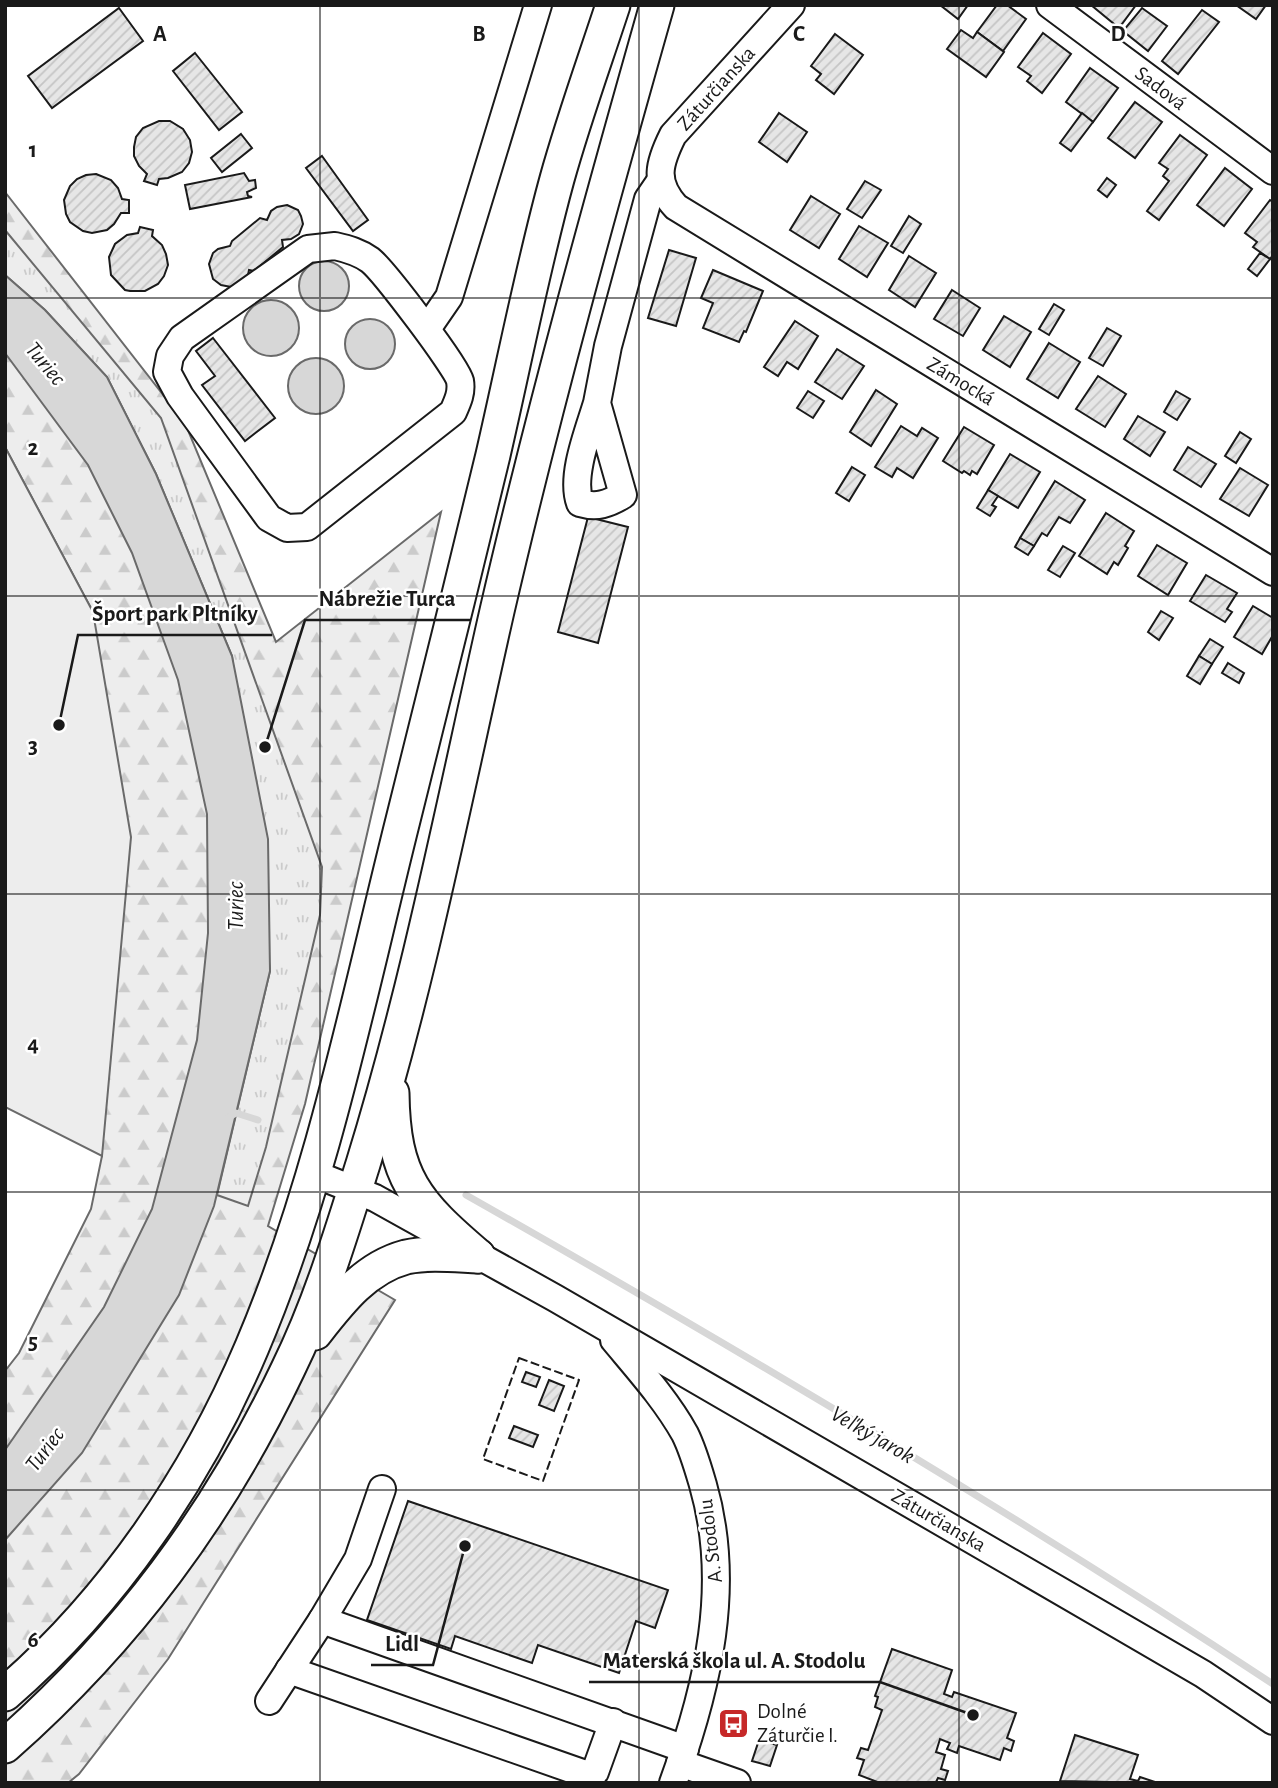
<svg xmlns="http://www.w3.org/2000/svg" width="1278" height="1788" font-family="'Alegreya Sans',sans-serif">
<defs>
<pattern id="forest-firs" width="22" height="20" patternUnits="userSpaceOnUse" patternTransform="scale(1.75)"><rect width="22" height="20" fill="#ededed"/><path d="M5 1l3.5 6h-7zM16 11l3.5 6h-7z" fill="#cbcbcb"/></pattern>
<pattern id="park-tufts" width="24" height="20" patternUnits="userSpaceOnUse" patternTransform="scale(1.75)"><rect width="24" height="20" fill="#ededed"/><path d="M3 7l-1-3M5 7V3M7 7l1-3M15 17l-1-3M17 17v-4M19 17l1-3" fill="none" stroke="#cbcbcb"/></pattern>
<pattern id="building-hatch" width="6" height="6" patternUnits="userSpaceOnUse" patternTransform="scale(1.75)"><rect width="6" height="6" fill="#e6e6e6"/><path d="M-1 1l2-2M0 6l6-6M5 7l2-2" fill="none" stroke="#c5c5c5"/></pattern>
</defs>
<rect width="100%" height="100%" fill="#fff"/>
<path fill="url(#forest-firs)" stroke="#6a6a6a" stroke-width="2" d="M5,192L185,423L276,642L441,512L305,1104L268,1226L395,1300L168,1659L79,1774L68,1783H5V1371L19,1353L91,1209L102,1156L93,612L5,447Z"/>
<path fill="url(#park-tufts)" stroke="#6a6a6a" stroke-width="2" d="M5,230L161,418L322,867L320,915L266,1147L248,1206L217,1195L270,971L232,656L156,474L107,377L45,310L5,275Z"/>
<path fill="#ededed" stroke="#6a6a6a" stroke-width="2" d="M5,447L93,612L131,837L102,1156L5,1107Z"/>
<g fill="#d7d7d7" stroke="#6a6a6a" stroke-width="2">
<circle cx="324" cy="286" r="25"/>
<path d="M5,275L45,310L107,377L156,474L232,656L268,839L270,971L214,1206L179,1295L82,1453L5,1540V1450L104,1307L152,1209L197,1040L208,933L207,814L178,680L132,553L88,465L5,353Z"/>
<circle cx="271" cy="328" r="28"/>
<circle cx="370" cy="344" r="25"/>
<circle cx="316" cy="386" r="28"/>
</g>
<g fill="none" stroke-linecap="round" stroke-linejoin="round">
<g stroke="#d7d7d7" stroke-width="7">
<path d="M229,1117L236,1113L258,1120"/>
<path d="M466,1195C740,1350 1010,1511 1273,1684"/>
</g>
</g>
<g fill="url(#building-hatch)" stroke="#1a1a1a" stroke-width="2">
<path d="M940,5H968L958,19Z"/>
<path d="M997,5H1007L1026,19L1003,51L977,32Z"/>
<path d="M1091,5H1136L1119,28Z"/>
<path d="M1236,5H1266L1256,19Z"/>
<path d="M119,8L143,41L52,108L28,76Z"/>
<path d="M1142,8L1167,26L1148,51L1123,31Z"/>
<path d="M1202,10L1219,22L1178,74L1162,61Z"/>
<path d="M961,30L973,38L977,32L1004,52L986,77L947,49Z"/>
<path d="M1043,33L1071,54L1042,93L1027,81L1031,76L1018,67Z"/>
<path d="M835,34L863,55L834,94L816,80L821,74L811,66Z"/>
<path d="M195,53L242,112L219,130L173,71Z"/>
<path d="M1090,68L1118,88L1093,122L1066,102Z"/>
<path d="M1135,102L1162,122L1135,158L1108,138Z"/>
<path d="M779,113L807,132L787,162L759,142Z"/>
<path d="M1082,113L1093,122L1071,151L1060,143Z"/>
<path d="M159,121H170L183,129L190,140L192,152L189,163L182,172L168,178L159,179L157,185L144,181L147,174L139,166L134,156V147L136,137L143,128Z"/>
<path d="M241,134L252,148L222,172L211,158Z"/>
<path d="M1180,135L1207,155L1159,220L1147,211L1169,181L1163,176L1168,169L1159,163Z"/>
<path d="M322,156L368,220L353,231L306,168Z"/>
<path d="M1225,168L1252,189L1224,226L1197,205Z"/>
<path d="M244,173L249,181L255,180L256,188L247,192L248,196L252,197L190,209L185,185Z"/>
<path d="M96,174L111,180L118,188L122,199L129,200V213H121L114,224L107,230L92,233L83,231L70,222L66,214L64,200L70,186L77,179L86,175Z"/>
<path d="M1107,178L1116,185L1107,197L1098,190Z"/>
<path d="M865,181L881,190L862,218L847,209Z"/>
<path d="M811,196L840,214L819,248L790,230Z"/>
<path d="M1270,200L1273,202V255L1270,259L1253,247L1257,242L1245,233Z"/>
<path d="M287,205L298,210L301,216L303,224L299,234L291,239L282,240L283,247L254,271L249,270L248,275L240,284L231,287L221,285L213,279L209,264L213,253L218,249L230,246L232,241L260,218L267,220L271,211L277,207Z"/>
<path d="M909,216L921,224L903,253L891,246Z"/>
<path d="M859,226L888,243L867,277L839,259Z"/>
<path d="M140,227L153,230L152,236L162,245L166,254L168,265L164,276L158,284L145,291H130L125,290L111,275L109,257L115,244L127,235L138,233Z"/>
<path d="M669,250L696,258L676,326L648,318Z"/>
<path d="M1260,253L1270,259L1257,276L1248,269Z"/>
<path d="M909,256L936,273L915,307L889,290Z"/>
<path d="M713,270L763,291L746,332L744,331L739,342L703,328L713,303L701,298Z"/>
<path d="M952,290L980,308L963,336L934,319Z"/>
<path d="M1054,304L1064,310L1049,335L1039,329Z"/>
<path d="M1004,316L1031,332L1010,367L983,350Z"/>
<path d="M795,321L818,336L798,369L787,362L778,376L764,367Z"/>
<path d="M1107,328L1121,336L1103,366L1089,358Z"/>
<path d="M213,338L275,418L245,441L202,385L215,376L196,351Z"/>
<path d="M1049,343L1080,362L1058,398L1027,379Z"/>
<path d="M837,349L864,366L842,399L815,382Z"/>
<path d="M1098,376L1126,394L1105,427L1076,409Z"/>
<path d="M876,390L897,404L871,446L850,432Z"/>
<path d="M808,391L824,401L813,418L797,408Z"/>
<path d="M1176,391L1190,399L1177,420L1164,412Z"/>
<path d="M1138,416L1165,432L1150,456L1124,439Z"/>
<path d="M901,426L917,436L922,428L938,438L913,478L897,468L892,477L875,467Z"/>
<path d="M964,427L994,445L977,474L972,471L970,475L964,471L962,473L943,461Z"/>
<path d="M1240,432L1251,439L1236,463L1225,456Z"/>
<path d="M1188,447L1216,464L1201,487L1174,470Z"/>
<path d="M1010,454L1040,472L1018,508L988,490Z"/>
<path d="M852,467L865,475L849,501L836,493Z"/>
<path d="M1240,468L1268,485L1249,516L1220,499Z"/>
<path d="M1055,481L1085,500L1070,523L1059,517L1047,536L1042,533L1034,546L1020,538Z"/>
<path d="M988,490L998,496L992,505L996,507L990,516L977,508Z"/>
<path d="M1106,513L1134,531L1125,546L1128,548L1118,565L1114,562L1107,574L1079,556Z"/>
<path d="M588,517L628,527L598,643L558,632Z"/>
<path d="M1020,538L1034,546L1028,555L1015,547Z"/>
<path d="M1157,545L1187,563L1168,595L1138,576Z"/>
<path d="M1063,546L1075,553L1060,577L1048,570Z"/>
<path d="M1206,575L1237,593L1227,609L1232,612L1225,622L1190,601Z"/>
<path d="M1253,606L1273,618V635L1262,654L1234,637Z"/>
<path d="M1161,611L1173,618L1159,640L1148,632Z"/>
<path d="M1210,639L1223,647L1212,664L1199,656Z"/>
<path d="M1199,656L1212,664L1200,684L1187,676Z"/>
<path d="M1228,663L1244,673L1239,683L1222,673Z"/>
<path d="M526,1372L540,1377L536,1387L522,1382Z"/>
<path d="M549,1380L564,1386L554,1411L539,1405Z"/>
<path d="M514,1426L538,1435L533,1447L509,1438Z"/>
<path d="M408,1501L668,1590L655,1628L636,1621L619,1673L538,1645L532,1663L455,1636L451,1649L367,1620Z"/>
<path d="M892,1649L952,1670L944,1694L952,1697L954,1692L1016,1713L1007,1738L1014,1741L1011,1751L1004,1748L1000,1760L959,1746L957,1753L947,1749L950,1743L940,1739L936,1752L945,1755L941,1769L948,1771L945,1780L938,1778L936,1782L939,1783H880L859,1775L864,1760L857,1758L861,1748L868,1750L882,1710L875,1707L878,1697L875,1696Z"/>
<path d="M1075,1735L1138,1755L1130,1779L1138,1781L1140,1777L1158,1783L1060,1781Z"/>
<path d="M759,1740L777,1745L770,1766L752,1761Z"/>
</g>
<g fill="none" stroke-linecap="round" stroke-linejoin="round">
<defs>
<g id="minor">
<path d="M791,5L673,135C659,163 653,182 676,207L1273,572"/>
<path d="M1050,5L1273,171"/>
<path d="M335,246C348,249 359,252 370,260C383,270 457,367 460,381C462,392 458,401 453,412L307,527L287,528L269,518L180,396L167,372L170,356L182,338L308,249Z"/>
<path d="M427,329L449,297L538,5"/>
<path d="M597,403C589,430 570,476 580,503C597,508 608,504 623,495L597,403L608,346L648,199L661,180"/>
<path d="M312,1173L375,1198L555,1298L1093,1610L1203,1674L1273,1721"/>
<path d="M614,1340C639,1370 666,1400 685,1434C693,1450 698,1468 703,1485C732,1585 708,1687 673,1783"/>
<path d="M322,1620L685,1749"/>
<path d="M289,1670L588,1775L595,1772L613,1722"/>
<path d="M269,1701L322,1620L358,1559L382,1489"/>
<path d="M680,1763L737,1783"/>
</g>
<g id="major">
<path d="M392,1093C393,1178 416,1203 478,1256"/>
<path d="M315,1333C340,1301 365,1268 406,1257C428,1252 455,1255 478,1256"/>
<path d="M5,1694C113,1601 197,1477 252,1347C323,1180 359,995 403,820C433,698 464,577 493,455C514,364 532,270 557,179C573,121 594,63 613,5"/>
<path d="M5,1746C127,1638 218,1516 288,1369C320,1304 341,1234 363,1164C419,983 455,796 497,611C544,408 600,206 657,5"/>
</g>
</defs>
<use href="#minor" stroke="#1a1a1a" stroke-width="30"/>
<use href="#major" stroke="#1a1a1a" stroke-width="37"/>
<use href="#minor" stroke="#fff" stroke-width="26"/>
<use href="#major" stroke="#fff" stroke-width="33"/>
<path stroke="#1a1a1a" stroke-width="2" stroke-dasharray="9 3.5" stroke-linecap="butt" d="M519,1358L579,1380L543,1481L483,1459Z"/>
</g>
<path fill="none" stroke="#1a1a1a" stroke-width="2" stroke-opacity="0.55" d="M320,5V1783M639,5V1783M959,5V1783M5,298H1273M5,596H1273M5,894H1273M5,1192H1273M5,1490H1273"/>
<defs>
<symbol id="bus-square" viewBox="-11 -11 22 22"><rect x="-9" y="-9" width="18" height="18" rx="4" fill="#c62828" stroke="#fff"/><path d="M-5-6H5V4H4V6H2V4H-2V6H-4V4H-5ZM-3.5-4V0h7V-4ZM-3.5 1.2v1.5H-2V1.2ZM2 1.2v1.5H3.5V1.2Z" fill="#fff"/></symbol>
</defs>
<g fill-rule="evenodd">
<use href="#bus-square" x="716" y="1706" width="35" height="35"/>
</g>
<g text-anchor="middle" stroke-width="5" stroke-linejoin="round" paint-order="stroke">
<g font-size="21" fill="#1a1a1a" stroke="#fff">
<text transform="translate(716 88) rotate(-48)" y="7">Záturčianska</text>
<text transform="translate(1161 88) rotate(37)" y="7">Sadová</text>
<text transform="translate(961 381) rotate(31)" y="7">Zámocká</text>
<text transform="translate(939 1520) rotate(30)" y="7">Záturčianska</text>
<text transform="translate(710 1541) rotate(-97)" y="7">A. Stodolu</text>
</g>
<g font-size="21" fill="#1a1a1a" stroke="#fff" text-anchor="start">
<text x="757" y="1718">Dolné<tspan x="757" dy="24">Záturčie I.</tspan></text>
</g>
<g font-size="23" font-style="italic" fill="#1a1a1a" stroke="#fff">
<text transform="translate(46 363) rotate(50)" y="8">Turiec</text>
<text transform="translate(235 906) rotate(-90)" y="8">Turiec</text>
<text transform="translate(873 1434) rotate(30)" y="8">Veľký jarok</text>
<text transform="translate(44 1449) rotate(-53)" y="8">Turiec</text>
</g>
</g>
<g font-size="23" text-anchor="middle" font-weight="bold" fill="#1a1a1a" stroke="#fff" stroke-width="5" stroke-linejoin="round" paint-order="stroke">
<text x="160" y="41">A</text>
<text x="479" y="41">B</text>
<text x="799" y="41">C</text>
<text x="1118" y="41">D</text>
<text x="33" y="157">1</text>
<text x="33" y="455">2</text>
<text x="33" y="753">3</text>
<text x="33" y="1051">4</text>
<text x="33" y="1349">5</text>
<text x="33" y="1647">6</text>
</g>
<path fill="none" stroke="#1a1a1a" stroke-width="2.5" d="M265 747L305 620H470M59 725L78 635H272M465 1546L433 1665H371M973 1715L880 1682H589"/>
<g fill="#1a1a1a" stroke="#fff" stroke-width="2.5">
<circle cx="265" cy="747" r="7"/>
<circle cx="59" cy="725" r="7"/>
<circle cx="465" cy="1546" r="7"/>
<circle cx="973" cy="1715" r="7"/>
</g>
<g font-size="23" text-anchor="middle" font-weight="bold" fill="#1a1a1a" stroke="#fff" stroke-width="5" stroke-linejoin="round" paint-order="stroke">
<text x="387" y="606">Nábrežie Turca</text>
<text x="175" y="621">Šport park Pltníky</text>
<text x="402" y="1651">Lidl</text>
<text x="734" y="1668">Materská škola ul. A. Stodolu</text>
</g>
<rect width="1278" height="1788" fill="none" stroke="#1a1a1a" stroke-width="14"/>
</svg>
